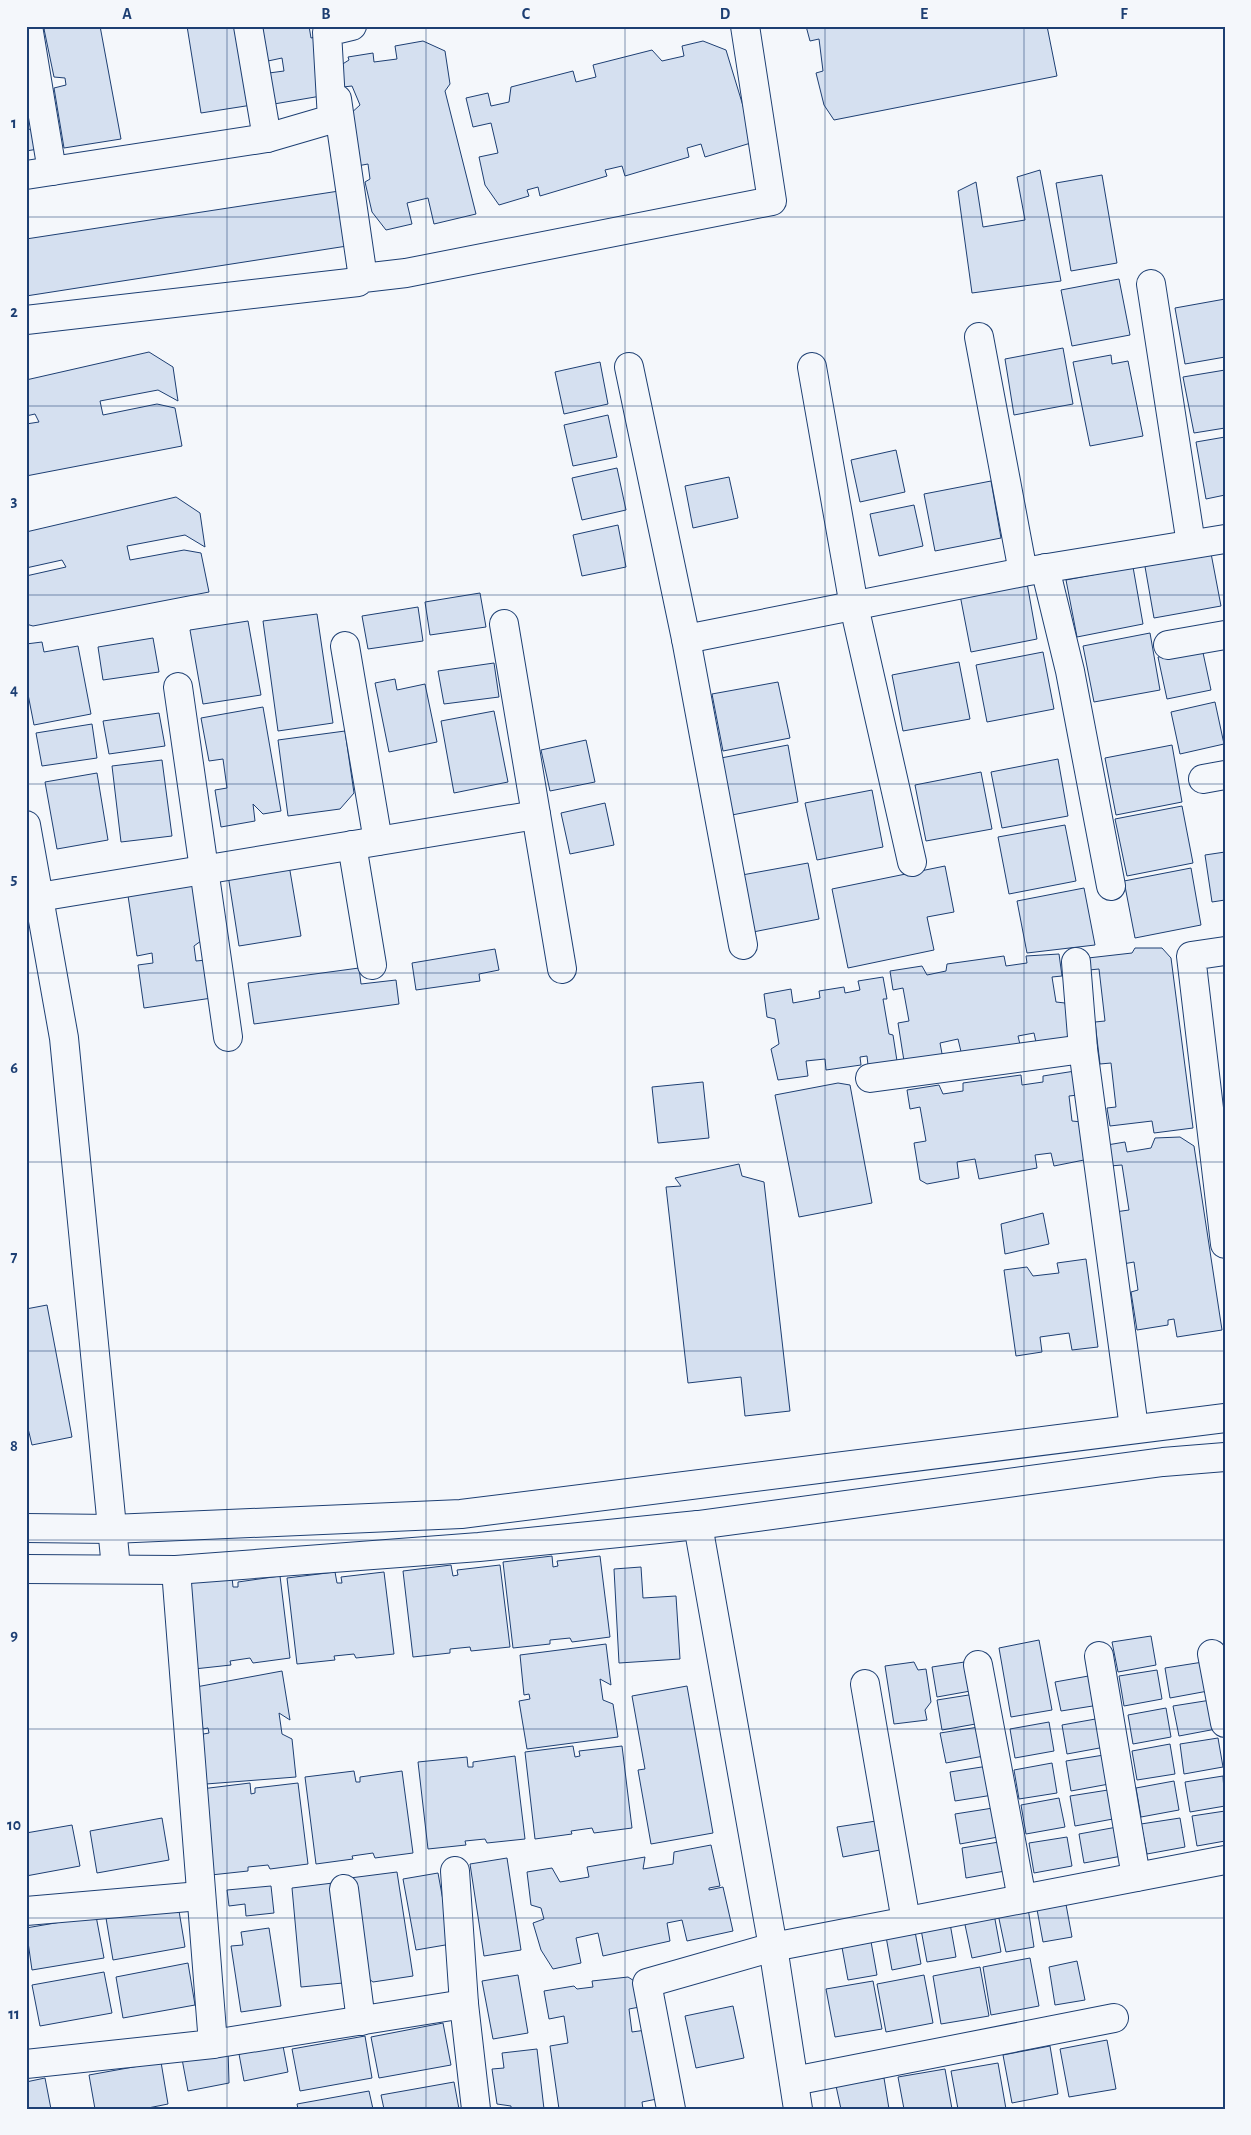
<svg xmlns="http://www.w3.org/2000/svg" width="1251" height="2135" font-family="'Alegreya Sans',sans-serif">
<rect width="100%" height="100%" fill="#f4f7fb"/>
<g fill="#d5e0f0" stroke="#1d3f73">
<path d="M53,26H100L121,139L64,148L54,88L66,85L65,78L54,77L44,29Z"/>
<path d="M187,26H239L252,105L201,113Z"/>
<path d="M262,26H309L311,38L319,36L321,96L274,104L269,73L284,71L282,58L268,61Z"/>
<path d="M806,26H1047L1057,76L834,120L824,105L816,73L823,71L819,39L810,41Z"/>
<path d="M423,41L445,51L450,84L445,91L476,214L434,224L428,198L407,203L412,224L386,230L372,212L365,182L370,179L368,164L357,166L349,115L360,105L352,86L343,87L341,65L349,60L348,57L373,53L374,62L397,59L395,46Z"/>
<path d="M703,41L726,50L754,142L705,157L701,144L687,148L689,157L625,176L622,166L605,170L607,176L540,196L538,187L527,190L529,196L499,205L485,185L479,157L498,153L491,123L473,127L466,98L488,93L491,106L509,102L511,87L573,71L576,82L596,77L593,65L652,50L662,61L684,56L682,46Z"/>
<path d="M35,128L38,149L26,151V130Z"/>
<path d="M1040,170L1061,281L972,293L958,191L976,182L983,227L1025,220L1017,177Z"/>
<path d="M1102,175L1117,263L1071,271L1056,183Z"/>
<path d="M339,191L347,246L26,296V239Z"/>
<path d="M1119,279L1130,335L1072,346L1061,290Z"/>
<path d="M1225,299V357L1185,364L1175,308Z"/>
<path d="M1063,348L1073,404L1014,415L1005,359Z"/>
<path d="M149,352L173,367L178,401L158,390L100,401L103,415L157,404L175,408L182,446L26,476V424L39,422L35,414L26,416V380Z"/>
<path d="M1111,355L1112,364L1128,361L1143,436L1090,446L1073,362Z"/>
<path d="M600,362L608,404L564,414L555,372Z"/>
<path d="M1225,370V428L1194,433L1183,377Z"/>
<path d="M608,415L617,457L573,466L564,425Z"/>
<path d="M1225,437V495L1206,499L1196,442Z"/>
<path d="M896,450L905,492L860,502L851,460Z"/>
<path d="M617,468L626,510L582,520L572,478Z"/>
<path d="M729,477L738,518L693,528L685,486Z"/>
<path d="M991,481L1001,538L935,551L924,494Z"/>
<path d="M176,497L200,513L205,547L185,535L127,546L130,560L184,550L201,553L209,592L33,626L26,624V576L66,567L62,560L26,568V532Z"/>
<path d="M914,505L923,546L879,556L870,514Z"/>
<path d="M618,525L626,567L582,576L573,535Z"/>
<path d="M1210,548L1221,606L1154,618L1144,561Z"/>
<path d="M1133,567L1143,624L1077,637L1066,580Z"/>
<path d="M1027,583L1037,639L971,652L960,595Z"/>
<path d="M480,593L486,627L430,635L425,602Z"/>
<path d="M418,607L423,641L368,649L362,616Z"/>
<path d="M317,614L333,723L278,731L263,621Z"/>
<path d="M248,621L261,695L203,704L190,630Z"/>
<path d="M1150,633L1160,690L1094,702L1083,646Z"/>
<path d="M153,638L159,672L103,680L98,647Z"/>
<path d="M42,642L44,652L78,646L91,714L34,725L26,684V644Z"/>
<path d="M1202,648L1211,690L1167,699L1158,657Z"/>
<path d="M1043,652L1054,709L987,722L976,665Z"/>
<path d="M959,662L970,719L903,731L892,675Z"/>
<path d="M494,663L499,697L444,704L438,671Z"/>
<path d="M395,679L397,690L425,684L437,742L389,752L375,683Z"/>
<path d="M778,682L790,738L723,751L712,694Z"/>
<path d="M1215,702L1224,744L1180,754L1171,712Z"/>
<path d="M263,707L281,811L263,814L253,804L255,821L221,827L215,790L227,788L223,759L209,761L201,718Z"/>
<path d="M494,711L508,782L454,793L441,721Z"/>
<path d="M159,713L165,746L109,754L103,721Z"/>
<path d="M92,724L97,758L42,766L36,733Z"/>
<path d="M345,731L354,793L340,809L288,816L278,740Z"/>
<path d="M586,740L595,782L550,791L541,750Z"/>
<path d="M788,745L798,802L732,815L721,758Z"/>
<path d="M1172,745L1182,802L1116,815L1105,758Z"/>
<path d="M1058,759L1068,816L1002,828L991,772Z"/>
<path d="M162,760L172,836L121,842L112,766Z"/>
<path d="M981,772L992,829L926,841L915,785Z"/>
<path d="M97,773L108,840L57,849L45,782Z"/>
<path d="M872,790L883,847L817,860L805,803Z"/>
<path d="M605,803L614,845L570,854L561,813Z"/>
<path d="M1182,806L1193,863L1127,876L1115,819Z"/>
<path d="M1065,825L1076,881L1009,894L998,837Z"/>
<path d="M1225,852V900L1212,902L1205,855Z"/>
<path d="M808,863L819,919L753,932L742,875Z"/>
<path d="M289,865L301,936L239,946L228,875Z"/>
<path d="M945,866L954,912L927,917L934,950L848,968L832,889Z"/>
<path d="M1191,868L1201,925L1135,938L1124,881Z"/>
<path d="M196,878L205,938L194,946L196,961L206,960L212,998L144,1008L138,965L153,963L152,953L137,956L127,889Z"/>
<path d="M1084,888L1095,945L1027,953L1017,901Z"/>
<path d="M1135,948H1162L1171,958L1193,1128L1154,1133L1152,1121L1110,1126L1107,1108L1116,1107L1111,1063L1100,1064L1095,1022L1105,1021L1099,969L1089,970L1088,958L1132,953Z"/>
<path d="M495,949L499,970L479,974L480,981L416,990L412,963Z"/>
<path d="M1059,954L1062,976L1052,977L1056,1002L1065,1003L1072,1040L1037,1047L1034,1033L1018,1036L1021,1049L963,1060L958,1039L940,1043L943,1059L904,1061L898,1023L909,1021L903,988L893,990L890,971L922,966L927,975L946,971L947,964L1004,956L1006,966L1027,963L1026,956Z"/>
<path d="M359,968L361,984L396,980L399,1004L254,1024L248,983Z"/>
<path d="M883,977L887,999H883L889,1034L893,1035L897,1061L868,1065L867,1056L860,1057L861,1065L826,1070L825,1059L806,1061L808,1076L778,1080L771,1049L779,1044L775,1019L767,1017L764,994L791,989L793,1003L820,998L819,991L844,987L845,993L860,990L858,981Z"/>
<path d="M1075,1071L1078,1095L1069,1096L1072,1121L1082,1122L1089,1159L1054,1166L1051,1153L1035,1155L1037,1168L979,1179L975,1159L957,1162L959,1178L927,1184L920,1180L914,1143L926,1141L920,1107L910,1109L907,1090L939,1085L943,1094L963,1091V1083L1021,1075L1022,1085L1043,1082V1076Z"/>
<path d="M703,1082L709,1138L658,1143L652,1087Z"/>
<path d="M838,1083L850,1085L872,1203L799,1217L775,1095Z"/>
<path d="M1180,1137L1194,1146L1222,1330L1177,1337L1174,1319L1168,1320V1325L1137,1330L1131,1292L1138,1290L1134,1262L1123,1264L1115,1212L1129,1210L1122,1165L1110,1166L1107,1145L1125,1142L1127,1152L1151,1148L1155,1138Z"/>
<path d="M739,1164L742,1176L764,1182L790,1411L745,1416L741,1377L688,1383L666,1187L681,1186L675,1178Z"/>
<path d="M1043,1213L1049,1244L1005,1254L1001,1224Z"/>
<path d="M1086,1259L1098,1347L1072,1350L1069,1333L1040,1337L1042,1352L1016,1356L1004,1270L1027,1267L1033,1276L1059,1273L1057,1263Z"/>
<path d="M47,1305L72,1437L32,1445L26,1420V1309Z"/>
<path d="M552,1556L553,1567L558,1566L557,1561L600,1556L610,1637L572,1642L570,1638L550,1640V1644L513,1648L503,1562Z"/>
<path d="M451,1565L453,1576L458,1575L457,1570L500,1565L510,1647L471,1651L470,1647L450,1649V1653L413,1657L403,1571Z"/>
<path d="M641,1567L643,1598L676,1596L680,1659L619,1663L614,1569Z"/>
<path d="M335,1572L337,1583H342L341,1577L384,1572L394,1654L356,1658L354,1654L334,1656L335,1660L297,1664L287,1578Z"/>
<path d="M280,1576L290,1658L253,1663L250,1658L230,1661L231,1665L194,1669L183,1582L232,1577L233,1587H238V1582Z"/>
<path d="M1151,1636L1156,1665L1118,1672L1112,1642Z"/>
<path d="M1039,1640L1052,1710L1011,1717L999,1648Z"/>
<path d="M606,1644L611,1685L600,1679L603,1700L613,1704L618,1737L527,1749L519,1701L530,1699L529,1694L524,1695L520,1655Z"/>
<path d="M971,1661L976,1690L937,1697L932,1667Z"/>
<path d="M914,1662L918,1670L926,1669L931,1702L925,1710L927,1720L894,1724L885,1666Z"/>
<path d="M1203,1662L1208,1691L1170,1698L1165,1668Z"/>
<path d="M1157,1670L1162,1699L1124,1706L1119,1676Z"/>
<path d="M282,1671L290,1720L279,1713L282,1734L292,1739L296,1777L206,1784L198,1735L209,1733L208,1728L203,1729L196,1687Z"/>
<path d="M1094,1675L1099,1705L1061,1711L1055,1682Z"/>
<path d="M687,1686L713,1833L651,1844L638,1770L645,1769L632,1696Z"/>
<path d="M975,1694L981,1723L942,1730L937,1700Z"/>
<path d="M1211,1700L1216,1729L1179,1736L1173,1706Z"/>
<path d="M1166,1708L1171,1737L1133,1744L1128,1715Z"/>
<path d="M1101,1718L1105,1747L1067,1754L1062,1725Z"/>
<path d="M1049,1722L1054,1751L1015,1758L1010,1729Z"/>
<path d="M979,1727L984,1756L946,1763L940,1733Z"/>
<path d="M1218,1738L1223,1767L1184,1774L1180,1744Z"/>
<path d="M1170,1744L1175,1774L1137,1780L1132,1751Z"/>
<path d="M573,1746L575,1757L580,1756L579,1751L622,1746L632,1828L594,1833L592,1828L571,1831L572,1834L535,1839L525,1752Z"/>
<path d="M1104,1755L1109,1784L1071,1791L1066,1761Z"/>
<path d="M515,1756L525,1839L487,1843L485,1839L465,1841L466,1845L428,1849L418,1762L467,1757L468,1767H473V1762Z"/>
<path d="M1052,1763L1057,1793L1019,1799L1014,1770Z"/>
<path d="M988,1766L993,1795L955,1801L950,1772Z"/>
<path d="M354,1771L356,1782H360V1777L402,1771L413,1853L375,1858L373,1853L352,1856L353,1859L316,1864L305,1777Z"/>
<path d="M1223,1776L1225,1806L1190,1812L1185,1782Z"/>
<path d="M1174,1781L1179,1810L1141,1817L1136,1788Z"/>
<path d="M250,1783L251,1794L255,1793V1788L298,1783L308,1864L270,1869L268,1865L248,1867V1871L211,1875L201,1789Z"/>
<path d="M1108,1790L1113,1819L1075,1826L1070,1796Z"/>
<path d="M1059,1798L1065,1827L1026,1834L1021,1805Z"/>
<path d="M993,1808L998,1837L960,1844L955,1814Z"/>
<path d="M1225,1811V1841L1197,1846L1192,1816Z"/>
<path d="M162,1818L169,1860L97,1873L90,1831Z"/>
<path d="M1180,1818L1185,1847L1147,1854L1141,1824Z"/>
<path d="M876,1821L880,1850L843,1857L837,1827Z"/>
<path d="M72,1825L80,1866L26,1876V1833Z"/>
<path d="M1117,1827L1122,1856L1084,1863L1079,1834Z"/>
<path d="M1067,1837L1072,1866L1034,1873L1029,1843Z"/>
<path d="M999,1842L1005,1871L966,1878L962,1848Z"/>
<path d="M711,1845L720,1886L709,1888V1890L723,1887L733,1931L687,1941L682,1920L667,1923L670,1941L603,1956L598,1933L576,1938L581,1963L553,1969L541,1950L533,1923L544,1919L541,1908L531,1905L527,1872L552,1868L560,1882L589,1877L587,1867L645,1857L643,1869L673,1864L674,1852Z"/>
<path d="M507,1858L521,1950L484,1956L470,1864Z"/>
<path d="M397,1872L413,1976L373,1982L365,1976L350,1878Z"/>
<path d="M438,1873L451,1944L416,1950L403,1879Z"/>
<path d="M333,1883L343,1983L301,1987L292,1888Z"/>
<path d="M271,1886L274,1913L246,1916L245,1904L229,1906L227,1890Z"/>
<path d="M1065,1899L1072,1937L1043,1942L1036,1904Z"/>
<path d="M178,1905L185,1947L113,1960L106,1918Z"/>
<path d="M1028,1908L1034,1947L1006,1952L998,1914Z"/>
<path d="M994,1914L1001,1952L972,1958L964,1920Z"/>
<path d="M96,1916L104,1958L32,1970L26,1928Z"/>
<path d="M949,1918L956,1957L927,1962L920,1924Z"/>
<path d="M914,1926L921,1964L892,1970L885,1931Z"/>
<path d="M269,1928L281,2006L241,2012L231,1946L243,1945L241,1932Z"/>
<path d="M870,1936L877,1975L848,1980L841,1942Z"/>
<path d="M1030,1958L1039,2006L991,2015L983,1967Z"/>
<path d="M1077,1961L1085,2000L1055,2005L1049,1967Z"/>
<path d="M188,1963L195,2005L123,2018L116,1977Z"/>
<path d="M980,1967L989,2016L941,2024L933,1976Z"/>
<path d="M104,1972L112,2013L40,2026L32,1985Z"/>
<path d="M518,1975L528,2033L493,2039L482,1981Z"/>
<path d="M924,1975L933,2023L886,2032L877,1984Z"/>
<path d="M628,1977L642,1986L645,2006L629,2009L632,2032L646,2030L657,2099L642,2102L643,2109H559L550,2046L568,2043L564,2016L549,2019L544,1991L574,1986L577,1989L593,1987L592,1981Z"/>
<path d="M873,1981L882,2029L835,2037L826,1989Z"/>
<path d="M733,2006L744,2058L696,2068L685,2016Z"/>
<path d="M443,2023L451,2065L379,2078L371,2037Z"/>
<path d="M365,2036L372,2078L300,2091L292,2049Z"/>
<path d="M1107,2040L1116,2089L1069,2097L1060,2049Z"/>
<path d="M283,2046L288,2072L244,2081L239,2054Z"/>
<path d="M1050,2046L1058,2094L1012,2103L1003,2055Z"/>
<path d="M228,2049L229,2083L188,2091L182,2059Z"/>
<path d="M537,2049L544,2109H511V2106L497,2104L492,2069L504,2068L502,2053Z"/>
<path d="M161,2062L168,2104L143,2109H95L89,2075Z"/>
<path d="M998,2063L1006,2109H958L951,2071Z"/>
<path d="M945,2069L952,2109H904L898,2077Z"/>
<path d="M45,2078L51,2109H26V2082Z"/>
<path d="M884,2078L889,2109H841L836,2086Z"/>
<path d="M454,2082L459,2109H384L381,2095Z"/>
<path d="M369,2091L373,2109H298L297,2104Z"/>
</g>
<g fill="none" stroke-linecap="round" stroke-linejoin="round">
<defs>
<g id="minor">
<path d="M28,26L52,171"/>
<path d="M248,26L267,138"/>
<path d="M337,99L363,278"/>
<path d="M26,175L267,138L332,119L327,32L352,26"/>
<path d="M1151,284L1191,544"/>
<path d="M26,320L358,282L363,278L406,273L772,201L745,26"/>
<path d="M979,337L1023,572"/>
<path d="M629,367L686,639L743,945"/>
<path d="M812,367L854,606L912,862"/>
<path d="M1045,568L1070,671L1111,886"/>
<path d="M504,624L562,969"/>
<path d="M686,639L1023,572L1225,539"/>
<path d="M1168,645L1225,635"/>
<path d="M345,646L378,841"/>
<path d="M178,687L228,1037"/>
<path d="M1203,779L1225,775"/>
<path d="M26,825L64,1038L116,1568"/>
<path d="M352,845L372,965"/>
<path d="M39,897L536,815"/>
<path d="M1225,951L1191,956L1225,1244"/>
<path d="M1076,962L1083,1049L1134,1428"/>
<path d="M870,1078L1083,1049"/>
<path d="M698,1525L773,1947L1225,1860"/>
<path d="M26,1528L112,1529L461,1514L1225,1418"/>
<path d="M26,1569L176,1570L479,1547L698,1525L1163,1462L1225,1457"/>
<path d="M1212,1654L1225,1723"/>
<path d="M1099,1656L1136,1877"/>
<path d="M978,1665L1022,1899"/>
<path d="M865,1684L906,1921"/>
<path d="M455,1871L464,2004"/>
<path d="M344,1889L361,2021"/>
<path d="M26,1911L200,1896"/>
<path d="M213,2044L464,2004L476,2109"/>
<path d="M26,2064L213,2044L176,1570"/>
<path d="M794,2081L1114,2018"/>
<path d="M671,2109L647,1983L773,1947L798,2109"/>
</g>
</defs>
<use href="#minor" stroke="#1d3f73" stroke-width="30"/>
<use href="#minor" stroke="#f4f7fb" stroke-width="28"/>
</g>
<path fill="none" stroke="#1d3f73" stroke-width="1" stroke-opacity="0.55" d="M227,26V2109M426,26V2109M625,26V2109M825,26V2109M1024,26V2109M26,217H1225M26,406H1225M26,595H1225M26,784H1225M26,973H1225M26,1162H1225M26,1351H1225M26,1540H1225M26,1729H1225M26,1918H1225"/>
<rect width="1251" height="2135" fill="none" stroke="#f4f7fb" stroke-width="55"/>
<rect x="28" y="28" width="1196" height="2080" fill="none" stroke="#1d3f73" stroke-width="2"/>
<g font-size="16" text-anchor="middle" font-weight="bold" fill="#1d3f73">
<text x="127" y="19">A</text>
<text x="326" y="19">B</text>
<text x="526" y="19">C</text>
<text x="725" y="19">D</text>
<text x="924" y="19">E</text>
<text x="1124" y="19">F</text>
<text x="14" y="128">1</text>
<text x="14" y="317">2</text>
<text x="14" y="506">3</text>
<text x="14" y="695">4</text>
<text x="14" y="884">5</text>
<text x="14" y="1073">6</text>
<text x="14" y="1262">7</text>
<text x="14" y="1451">8</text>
<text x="14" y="1640">9</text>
<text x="14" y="1830">10</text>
<text x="14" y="2019">11</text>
</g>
</svg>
